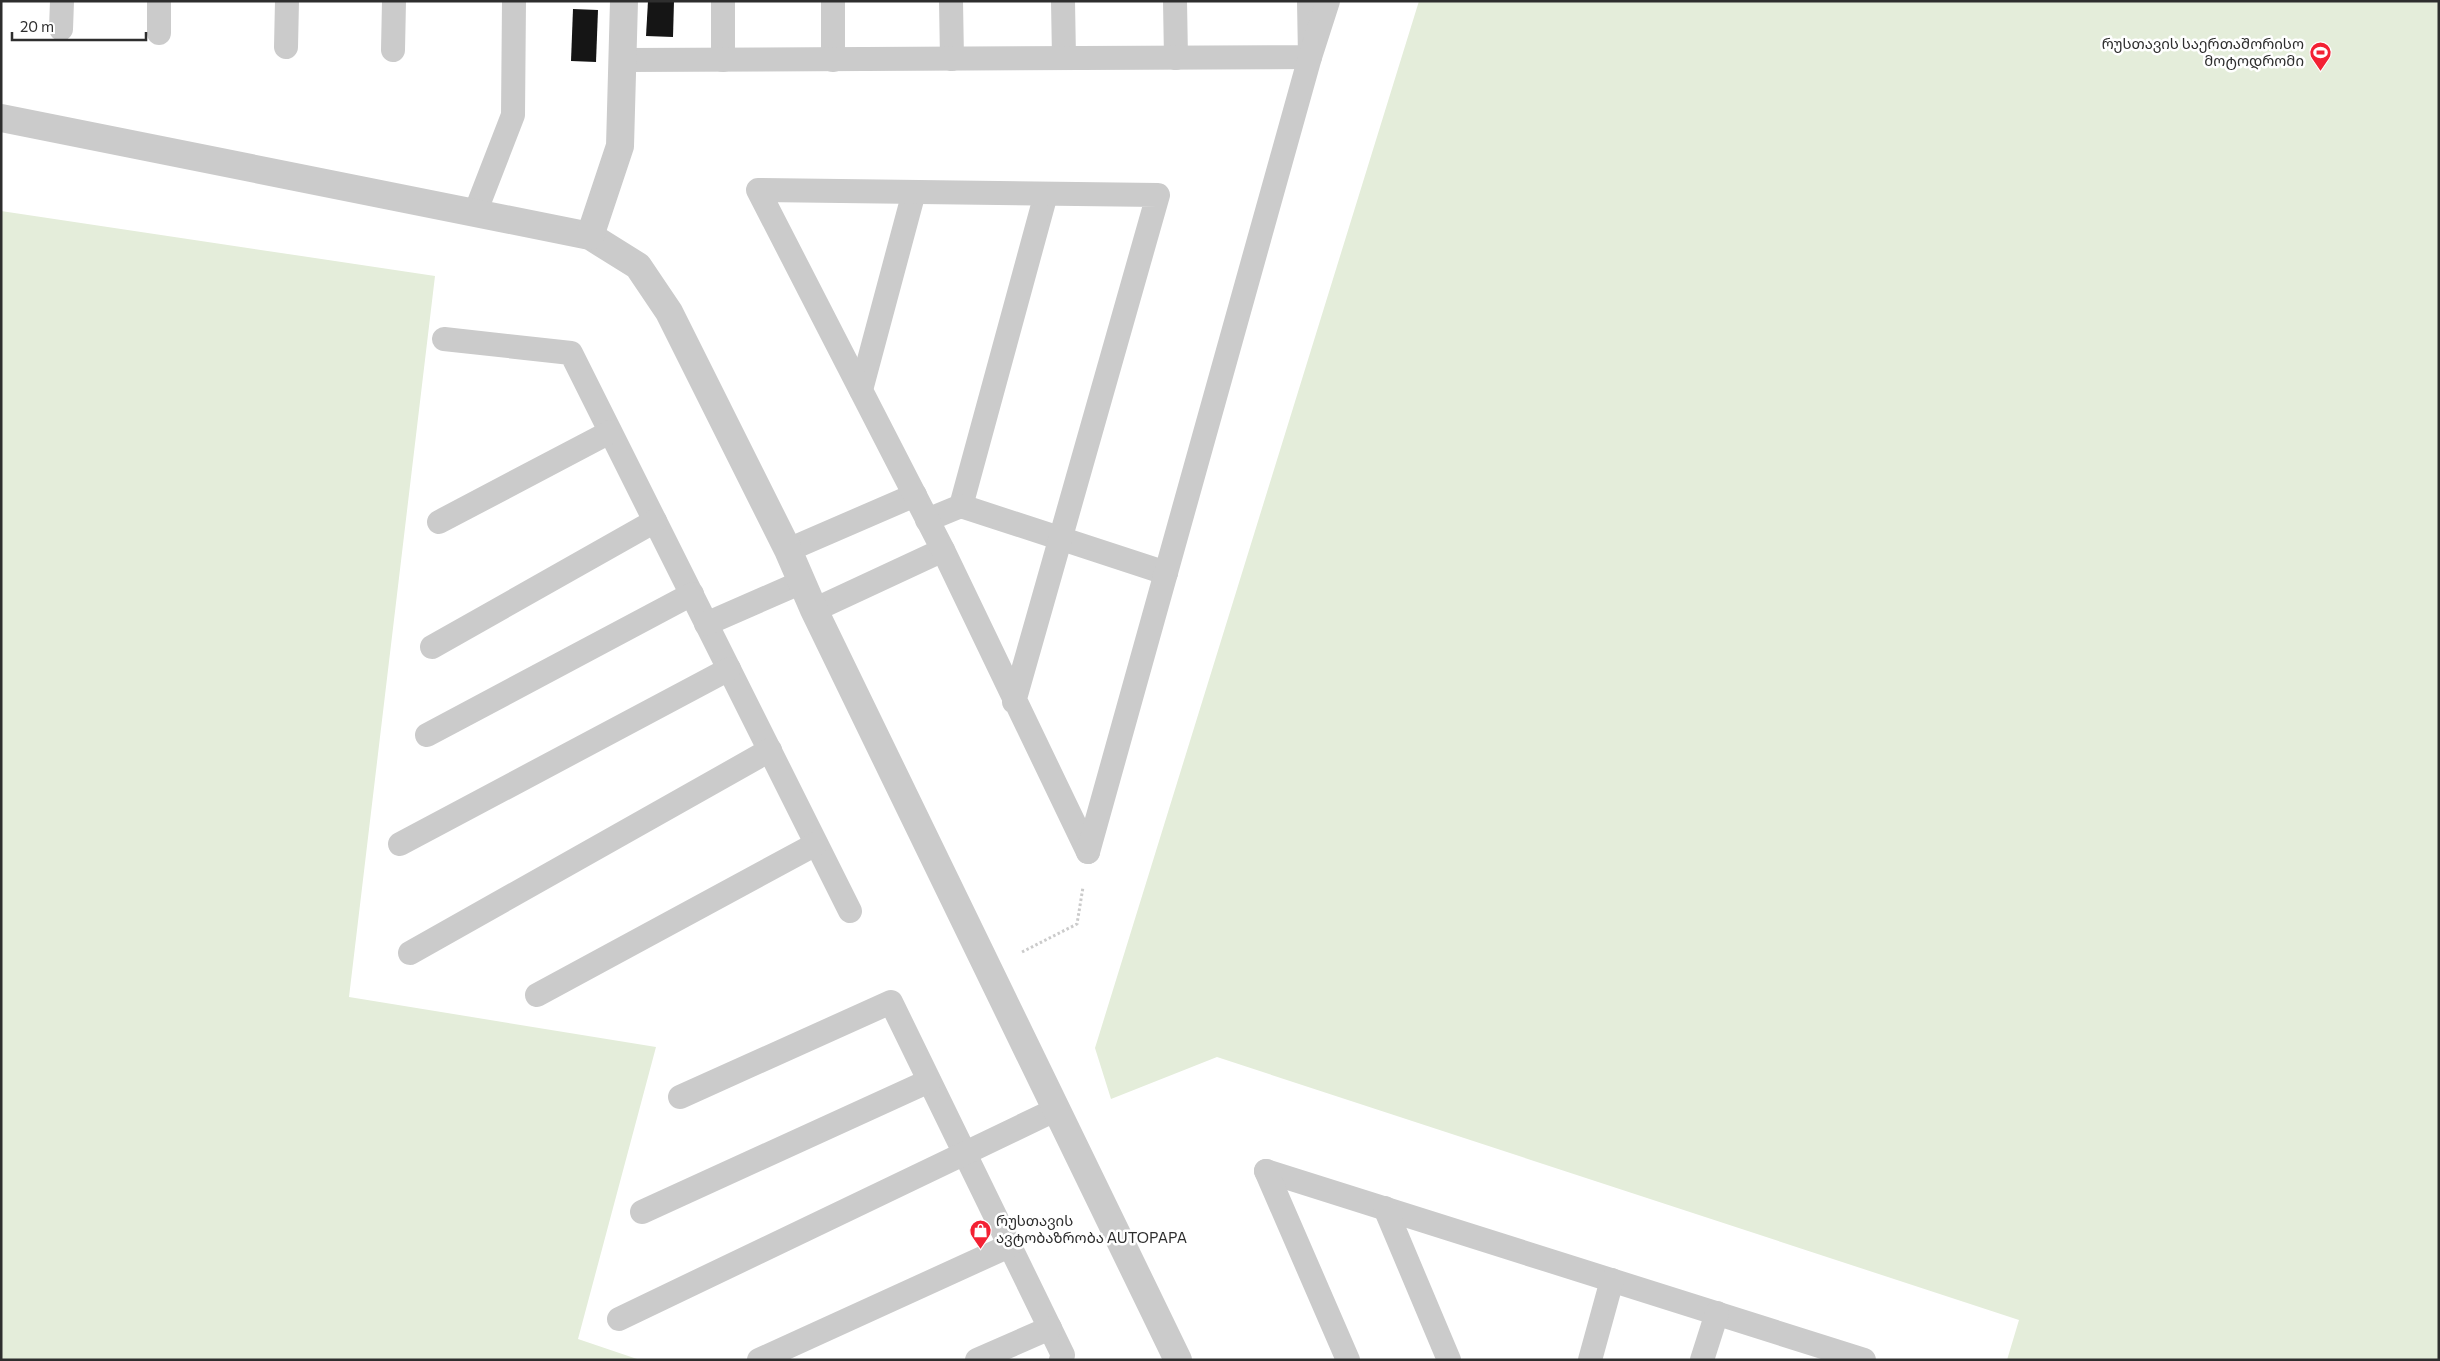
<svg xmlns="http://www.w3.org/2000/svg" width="2440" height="1361" font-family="Commissioner,'Noto Sans Georgian',sans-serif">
<rect width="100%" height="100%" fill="#fff"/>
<g fill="#e4edda">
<path d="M1419,1H2439V1360H2007L2019,1320L1217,1057L1111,1099L1095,1048Z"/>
<path d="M1,211L435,276L349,997L656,1047L578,1339L640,1360H1Z"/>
</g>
<g fill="#151515">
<path d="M648,1H674L673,37L646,36Z"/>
<path d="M573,9L598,10L596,62L571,61Z"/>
</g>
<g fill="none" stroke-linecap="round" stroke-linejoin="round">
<path stroke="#cbcbcb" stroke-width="3" stroke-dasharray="2.5 2.5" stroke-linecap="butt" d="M1022,952L1077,924L1083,887"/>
<g stroke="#cbcbcb" stroke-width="24">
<path d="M723,1V60"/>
<path d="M833,1V60"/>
<path d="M951,1L952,59"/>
<path d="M1063,1L1064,58"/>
<path d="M1175,1L1176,58"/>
<path d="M61,29L62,1"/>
<path d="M159,33V1"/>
<path d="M286,47L287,1"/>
<path d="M393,50L394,1"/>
<path d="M623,60L1310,57L1309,1"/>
<path d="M475,213L513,115L514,1"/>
<path d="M444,339L571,353L850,911"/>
<path d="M861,390L914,192"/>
<path d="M961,506L1046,194"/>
<path d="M927,520L961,506L1166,573"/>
<path d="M439,522L610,432"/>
<path d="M788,550L915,495"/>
<path d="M814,610L943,550"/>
<path d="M706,624L802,582"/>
<path d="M432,647L655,521"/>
<path d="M1014,702L1158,195L758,190L943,550L1088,852"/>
<path d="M427,735L692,594"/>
<path d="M400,844L729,669"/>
<path d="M1088,852L1310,57L1328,1"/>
<path d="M410,953L770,750"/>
<path d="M537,995L816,844"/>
<path d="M680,1097L891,1002L1063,1355L1061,1360"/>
<path d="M1266,1171L1864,1360"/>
<path d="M1266,1171L1348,1360"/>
<path d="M1385,1208L1449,1360"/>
<path d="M642,1212L929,1081"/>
<path d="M619,1319L1057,1109"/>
<path d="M759,1360L1009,1246"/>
<path d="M977,1360L1050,1328"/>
<path d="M1590,1360L1612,1280"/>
<path d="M1702,1360L1717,1313"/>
</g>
<g stroke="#cbcbcb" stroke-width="28">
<path d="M1,118L590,236L638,266L669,312L788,550L814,610L1178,1360"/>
<path d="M590,236L620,146L624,1"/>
</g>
</g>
<defs>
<symbol id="stadium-pin" viewBox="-11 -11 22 30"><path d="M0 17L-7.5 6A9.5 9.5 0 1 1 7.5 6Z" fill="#f32133" stroke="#fff"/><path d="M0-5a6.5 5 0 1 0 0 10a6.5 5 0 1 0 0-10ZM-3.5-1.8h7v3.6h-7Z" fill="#fff"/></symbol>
<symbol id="shop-pin" viewBox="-11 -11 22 30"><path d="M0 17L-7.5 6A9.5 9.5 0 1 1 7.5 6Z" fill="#f32133" stroke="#fff"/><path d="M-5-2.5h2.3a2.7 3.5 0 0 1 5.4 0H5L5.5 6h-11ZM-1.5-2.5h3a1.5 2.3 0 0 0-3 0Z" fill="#fff"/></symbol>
</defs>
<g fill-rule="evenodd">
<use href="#stadium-pin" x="2308" y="40" width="25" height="34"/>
<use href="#shop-pin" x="968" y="1218" width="25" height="34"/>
</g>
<g text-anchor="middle" stroke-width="5" stroke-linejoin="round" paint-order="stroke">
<g font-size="15" fill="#2e2e2e" stroke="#fff" text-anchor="end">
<text x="2304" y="49">რუსთავის საერთაშორისო<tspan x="2304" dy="17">მოტოდრომი</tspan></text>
<text x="996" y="1226" text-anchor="start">რუსთავის<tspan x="996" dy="17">ავტობაზრობა AUTOPAPA</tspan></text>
</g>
</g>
<rect width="2440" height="1361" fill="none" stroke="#2e2e2e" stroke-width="5"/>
<path d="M12 32v8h134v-8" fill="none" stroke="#2e2e2e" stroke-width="2.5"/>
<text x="20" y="32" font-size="15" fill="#2e2e2e" stroke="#ffffff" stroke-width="4" paint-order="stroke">20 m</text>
</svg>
